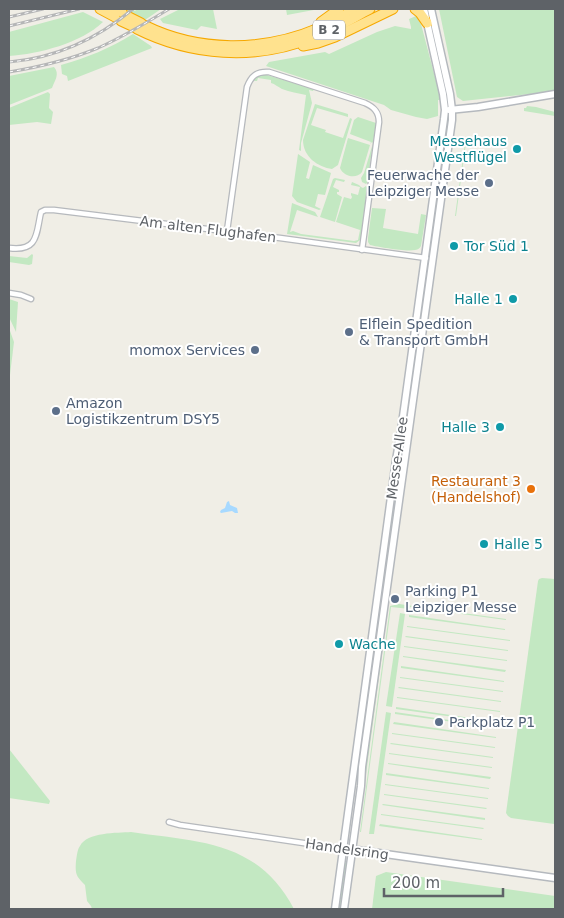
<svg xmlns="http://www.w3.org/2000/svg" width="564" height="918" font-family="'DejaVu Sans',sans-serif">
<rect width="100%" height="100%" fill="#f0eee6"/>
<g fill="#c3e8c2">
<path d="M125,9H132L135,11L137,9H161L145,20Z"/>
<path d="M180,9H213L217,29L201,26L197,30L163,23L160,19Z"/>
<path d="M286,9H319L287,15Z"/>
<path d="M439,9H555V90L530,94L463,101L457,97Z"/>
<path d="M83,12L103,22C81,43 39,54 9,56V32Z"/>
<path d="M416,16L421,24L441,100H438V116L427,119L416,117L391,110L384,105L266,66L269,62L325,52L329,54L377,32L395,26L411,29V27L409,19Z"/>
<path d="M133,34L151,46L152,48L68,81L67,76L62,74L61,65C86,58 111,48 133,34Z"/>
<path d="M54,67C60,74 55,80 52,88L9,105V76Z"/>
<path d="M259,75H267L314,89L313,91L309,90L312,103L301,143V151L299,150L306,95C298,93 290,92 282,89C278,87 275,84 271,83V80L258,78L257,81H254L255,78Z"/>
<path d="M48,92L50,94L49,108L53,112L51,124L37,122L9,125V108Z"/>
<path d="M315,104L348,114V117L317,108L311,125L326,130L325,132L343,138L350,118L352,119L338,165L332,169C318,167 303,157 303,140Z"/>
<path d="M527,106L536,107L555,112V116L524,111V108H526Z"/>
<path d="M358,117L376,123L367,183L366,184L362,182L361,178L364,173L373,143L372,142L370,144L371,142L350,134L354,120Z"/>
<path d="M348,138L370,145L362,172C356,180 343,176 340,168Z"/>
<path d="M465,143H466L456,216H455Z"/>
<path d="M298,154L310,162L306,178L309,179L313,165L331,173L325,195L318,194L315,206L321,209L319,210L297,202L292,196Z"/>
<path d="M335,178L345,180L344,182L336,180L333,187L339,190V192H337V194L342,197L335,222L320,217L333,179Z"/>
<path d="M352,182L359,185L361,187L363,188L366,186L367,187L361,238L360,240L356,243L287,234L292,203L315,212L318,217L297,210L290,232L293,231L301,234L354,241L358,240L360,230L336,222L344,197L351,199L352,197L351,195V193L358,195L360,187L351,185Z"/>
<path d="M372,208L386,209L383,228L418,234L421,214L426,215L421,246C419,249 419,249 415,250C406,252 379,247 370,245L368,242V238Z"/>
<path d="M32,254L33,255L32,264L29,265L9,262V256L27,258Z"/>
<path d="M425,273H427L422,311L421,329L393,531H390L398,476L399,456Z"/>
<path d="M9,299L18,302L16,332L9,317Z"/>
<path d="M9,328L14,342L9,383Z"/>
<path d="M542,578L555,579V824H554L511,818L508,816L506,813L538,581L539,579Z"/>
<path d="M399,604L506,619V620L410,607V609L391,607L361,832H360L390,606Z"/>
<path d="M378,609H380L375,647L374,665L358,784C361,725 373,668 378,609Z"/>
<path d="M400,613L405,614L392,707L386,706Z"/>
<path d="M409,615L505,629V630L409,617Z"/>
<path d="M407,626L510,640V641L407,627Z"/>
<path d="M406,636L508,650V651L405,637Z"/>
<path d="M404,646L507,660V661L404,647Z"/>
<path d="M383,647L358,835L357,838V834L365,764L378,668Z"/>
<path d="M403,656L506,670L505,672L403,657Z"/>
<path d="M401,666L504,681V682L401,668Z"/>
<path d="M400,677L503,691V692L400,678Z"/>
<path d="M399,687L501,701V702L398,688Z"/>
<path d="M397,697L500,711V712L397,698Z"/>
<path d="M396,707L498,722V723L396,709Z"/>
<path d="M386,712L391,713L374,834H369Z"/>
<path d="M395,712L497,727V728L395,714Z"/>
<path d="M394,722L496,737V738L393,724Z"/>
<path d="M392,733L495,747V748L392,734Z"/>
<path d="M391,743L493,757V758L390,744Z"/>
<path d="M9,749L50,801L49,804L9,798Z"/>
<path d="M389,753L492,767V768L389,754Z"/>
<path d="M388,763L491,777L490,779L388,764Z"/>
<path d="M386,773L489,788V789L386,775Z"/>
<path d="M385,784L488,798V799L385,785Z"/>
<path d="M384,794L487,808L486,809L384,795Z"/>
<path d="M383,804L485,818V820L382,805Z"/>
<path d="M381,814L484,828L483,829L381,815Z"/>
<path d="M380,824L482,839V840L379,826Z"/>
<path d="M131,832C198,842 258,840 294,909H92L91,906L87,901L85,885C76,876 75,874 76,861C77,856 77,850 80,846C87,832 117,833 131,832Z"/>
<path d="M344,862L347,863L341,909H338Z"/>
<path d="M386,872L555,896V909H372L376,876Z"/>
</g>
<path fill="#a7d9ff" d="M229,501L230,505L237,508L238,513H235L232,511L221,513L220,512L221,510L225,508L227,502Z"/>
<g fill="none" stroke-linecap="round" stroke-linejoin="round">
<defs>
<g id="street">
<path d="M227,231L247,87C251,76 257,71 269,72L365,103C374,107 379,112 379,122L362,250"/>
<path d="M9,248C39,252 36,233 41,212L45,210H54L280,238L426,258"/>
<path d="M9,293L21,295L31,299"/>
<path d="M169,822L180,825L344,849"/>
</g>
<g id="secondary">
<path d="M449,110L478,107L555,94"/>
<path d="M350,849L555,878"/>
<path d="M335,909L396,460L401,431L444,119L445,110L443,94L424,9"/>
<path d="M344,909L361,786L362,767L452,120V110L450,94L431,9"/>
</g>
<g id="highway">
<path d="M100,9L115,17"/>
<path d="M115,9L122,12"/>
<path d="M415,9L420,13L427,23"/>
<path d="M127,16L141,23"/>
<path d="M121,21L134,27"/>
<path d="M321,22L339,9"/>
<path d="M144,25C198,52 263,52 319,28C332,22 344,15 356,9"/>
<path d="M137,29C191,56 255,61 312,38C332,31 351,19 370,9"/>
<path d="M303,46L318,43L335,37L393,9"/>
</g>
</defs>
<use href="#street" stroke="#b6b9bd" stroke-width="7"/>
<use href="#secondary" stroke="#b5b9be" stroke-width="9"/>
<use href="#highway" stroke="#f6a800" stroke-width="11"/>
<use href="#street" stroke="#fff" stroke-width="4.5"/>
<use href="#secondary" stroke="#fff" stroke-width="6"/>
<use href="#highway" stroke="#ffe28e" stroke-width="9"/>
<defs>
<g id="rail">
<path d="M9,17L43,9"/>
<path d="M9,26L79,9"/>
<path d="M9,62C56,58 97,39 133,9"/>
<path d="M9,72C39,67 69,60 98,48C123,37 146,23 169,9"/>
</g>
</defs>
<use href="#rail" stroke="#b5b6b7" stroke-width="3"/>
<use href="#rail" stroke="#fff" stroke-width="1" stroke-dasharray="4" stroke-linecap="butt"/>
</g>
<g fill="#0f9aa8" stroke="#fff" stroke-width="2">
<circle cx="517" cy="149" r="5"/>
<circle cx="454" cy="246" r="5"/>
<circle cx="513" cy="299" r="5"/>
<circle cx="500" cy="427" r="5"/>
<circle cx="484" cy="544" r="5"/>
<circle cx="339" cy="644" r="5"/>
</g>
<g fill="#5c6f8a" stroke="#fff" stroke-width="2">
<circle cx="489" cy="183" r="5"/>
<circle cx="349" cy="332" r="5"/>
<circle cx="255" cy="350" r="5"/>
<circle cx="56" cy="411" r="5"/>
<circle cx="395" cy="599" r="5"/>
<circle cx="439" cy="722" r="5"/>
</g>
<circle fill="#e8710a" stroke="#fff" stroke-width="2" cx="531" cy="489" r="5"/>
<g text-anchor="middle" stroke-width="4" stroke-linejoin="round" paint-order="stroke">
<rect fill="#fff" stroke="#8e9195" stroke-width="1" x="313" y="20.5" width="32" height="19" rx="4"/>
<g font-size="12" font-weight="bold" fill="#5e6267">
<text x="329" y="34">B 2</text>
</g>
<g font-size="14" fill="#0d838f" stroke="#fff" text-anchor="end">
<text x="507" y="146">Messehaus<tspan x="507" dy="16">Westflügel</tspan></text>
<text x="464" y="251" text-anchor="start">Tor Süd 1</text>
<text x="503" y="304">Halle 1</text>
<text x="490" y="432">Halle 3</text>
<text x="494" y="549" text-anchor="start">Halle 5</text>
<text x="349" y="649" text-anchor="start">Wache</text>
</g>
<g font-size="14" fill="#4e5e75" stroke="#fff" text-anchor="start">
<text x="479" y="180" text-anchor="end">Feuerwache der<tspan x="479" dy="16">Leipziger Messe</tspan></text>
<text x="359" y="329">Elflein Spedition<tspan x="359" dy="16">&amp; Transport GmbH</tspan></text>
<text x="245" y="355" text-anchor="end">momox Services</text>
<text x="66" y="408">Amazon<tspan x="66" dy="16">Logistikzentrum DSY5</tspan></text>
<text x="405" y="596">Parking P1<tspan x="405" dy="16">Leipziger Messe</tspan></text>
<text x="449" y="727">Parkplatz P1</text>
</g>
<g font-size="14" fill="#5e6267" stroke="#fff">
<text transform="translate(208 229) rotate(7)" y="5">Am alten Flughafen</text>
<text transform="translate(397 458) rotate(-82)" y="5">Messe-Allee</text>
<text transform="translate(347 849) rotate(8)" y="5">Handelsring</text>
</g>
<g font-size="14" fill="#c56008" stroke="#fff" text-anchor="end">
<text x="521" y="486">Restaurant 3<tspan x="521" dy="16">(Handelshof)</tspan></text>
</g>
</g>
<rect width="564" height="918" fill="none" stroke="#5e6267" stroke-width="20"/>
<path d="M384 888v8h119v-8" fill="none" stroke="#5e6267" stroke-width="2.5"/>
<text x="392" y="888" font-size="15" fill="#5e6267" stroke="#ffffff" stroke-width="4" paint-order="stroke">200 m</text>
</svg>
